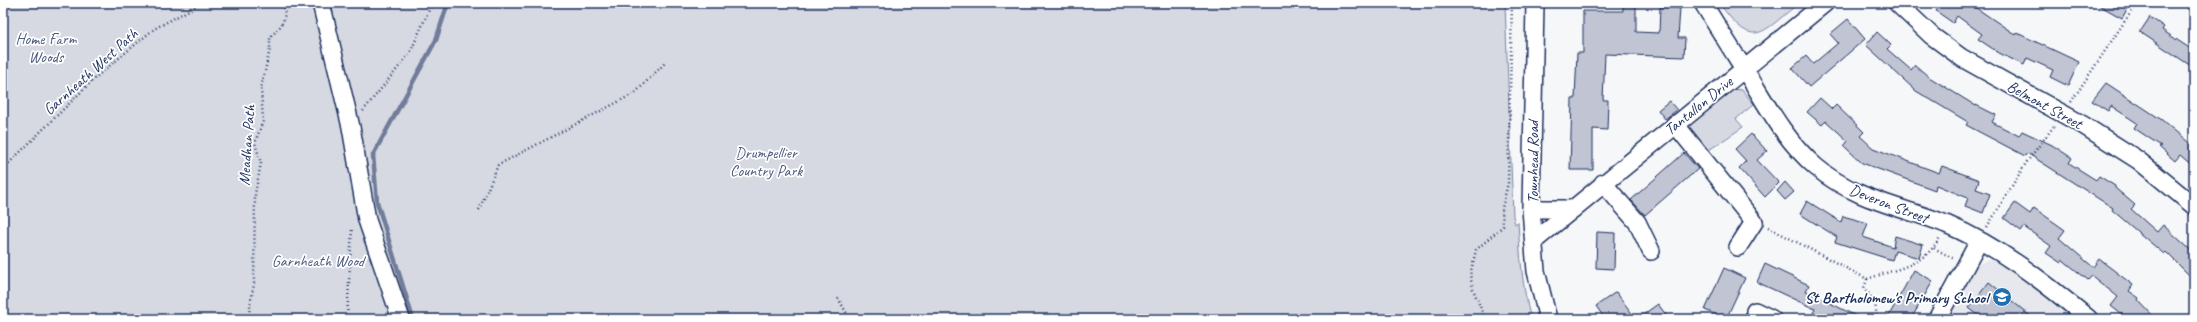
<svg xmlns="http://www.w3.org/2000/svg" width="2197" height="322" font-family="Caveat,sans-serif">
<rect width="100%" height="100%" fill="#f6f7f9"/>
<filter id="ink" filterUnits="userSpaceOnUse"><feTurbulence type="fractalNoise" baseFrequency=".025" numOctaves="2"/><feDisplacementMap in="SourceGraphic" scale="8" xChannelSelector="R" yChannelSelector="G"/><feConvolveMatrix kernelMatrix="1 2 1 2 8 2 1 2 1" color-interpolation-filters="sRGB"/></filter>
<g filter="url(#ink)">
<path fill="#e6e8ee" d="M1987,260L1999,261L2065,310L2074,319H1945L1975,266Z"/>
<g fill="#d6d9e2" stroke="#7884a0">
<path d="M3,3H1505L1513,216L1515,224L1518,222C1520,254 1522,288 1531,319H3Z"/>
<path d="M1719,3H1799C1760,34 1754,51 1719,3Z"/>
<path d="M1731,89L1742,90L1754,104L1736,119L1743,127L1706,152L1684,125Z"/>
</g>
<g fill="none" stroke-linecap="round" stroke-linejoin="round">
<path stroke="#707c99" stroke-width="4.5" d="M413,319L377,202L373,155L436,40L448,3"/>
</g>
<g fill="#c0c4d3" stroke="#1b2f5e">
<path d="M1623,3H1636V32L1659,33L1660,7L1680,8L1678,38H1685L1684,57L1605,54L1603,100H1608L1607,130L1593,129V170H1570L1572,99H1575L1577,53H1583V11H1623Z"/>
<path d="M1938,3H1969L2016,35L2017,33L2079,62L2068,86L2050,77L2053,70L2027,58L2024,65L1999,53L1978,39L1982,34L1957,16L1953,23L1936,11L1940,5Z"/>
<path d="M2095,3H2131L2122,18Z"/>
<path d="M2150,17L2164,27L2162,30L2194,51V68L2140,32Z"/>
<path d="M1848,19L1865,39L1809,87L1792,68L1806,56L1813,64L1838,43L1830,34Z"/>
<path d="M1877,32L1891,45L1887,49L1911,70L1915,65L1929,77L1976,106V105L1996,115L1992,122L2019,136L2022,131L2052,145L2072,158L2069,163L2096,180L2099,176L2115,186V188L2135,205L2131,209L2157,232L2163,225L2194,253V280L2166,252L2164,254L2112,210L2113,208L2027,153L2025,156L1966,125L1968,122L1916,91L1866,45Z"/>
<path d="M2106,83L2162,120L2194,147V167L2180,155L2175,161L2159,147L2161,146L2134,128L2137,123L2111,106L2108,111L2092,101Z"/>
<path d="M1820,98L1832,109L1836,105L1864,132L1860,136L1873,148L1939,173L1942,166L1979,180L1976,189L1990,194L1983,213L1965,206L1968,198L1936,185L1935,190L1862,163L1844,146L1848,141L1826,121L1822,125L1807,112Z"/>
<path d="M1669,101L1677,110L1665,119L1658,110Z"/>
<path d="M1751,134L1767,151L1757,160L1779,183L1765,197L1739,168L1746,161L1735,149Z"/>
<path d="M1684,153L1698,169L1645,215L1631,200Z"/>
<path d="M1785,182L1794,192L1785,200L1777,191Z"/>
<path d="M1807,201L1841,222L1843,216L1868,223L1863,237L1893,247L1895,236L1923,245L1919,258L1895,251L1892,260L1835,242L1837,237L1800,214Z"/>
<path d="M2015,203L2030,214L2034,208L2065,230L2059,238L2093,267L2099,259L2133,285L2129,291L2139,298L2138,300L2156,319H2127L2111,306L2118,297L2092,276L2088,280L2063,260L2061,263L2046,253L2051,246L2024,227L2021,231L2004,218Z"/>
<path d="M1597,232L1615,233L1614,269L1596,268Z"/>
<path d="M1765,264L1809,285L1806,291L1862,319H1820L1812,315L1815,309L1757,282Z"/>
<path d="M1724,268L1745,278L1726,319L1705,310Z"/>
<path d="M1914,270L1933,281L1911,319H1887Z"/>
<path d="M1989,282L2034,319H1983L1969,308Z"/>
<path d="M1616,292L1636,319H1605L1596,306Z"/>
<path d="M1658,304L1669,319H1637Z"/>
</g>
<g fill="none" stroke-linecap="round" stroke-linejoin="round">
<defs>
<g id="minor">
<path d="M321,3L351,127L367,220L401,319"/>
<path d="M1535,3L1531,209L1536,271L1548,319"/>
<path d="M1703,3C1719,30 1736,56 1753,83C1771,113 1789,144 1816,167C1855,200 1900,206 1946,224C2000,247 2044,282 2089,319"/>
<path d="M1897,3L1932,36L1962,58L2083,125L2138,160L2194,206"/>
<path d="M1675,124L1754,222L1738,247"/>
<path d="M1603,183L1637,222L1651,251"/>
<path d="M1531,209H1573L1825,3"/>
<path d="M1534,241L1573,209"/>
<path d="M1755,311L1772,319"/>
<path d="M1937,319L1979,241"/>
</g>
</defs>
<use href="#minor" stroke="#1b2f5e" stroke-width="20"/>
<g stroke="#1b2f5e" stroke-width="2.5" stroke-dasharray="1 3" stroke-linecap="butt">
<path d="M2071,102L2137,3"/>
<path d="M363,111L410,53L432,3"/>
<path d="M3,169L95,78L154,29L202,3"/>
<path d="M479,210L498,165L635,93L665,63"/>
<path d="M1768,227L1867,279C1896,269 1925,266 1940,237"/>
<path d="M1987,227L2026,163L2054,126"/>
<path d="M1934,248L1954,259"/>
<path d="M1867,279L1864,288L1875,302L1877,319"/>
<path d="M838,298L850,319"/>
<path d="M248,319L254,284L255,194L261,163L255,143L263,121L261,88L270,49V37C281,27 288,19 283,3"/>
<path d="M347,319L352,228"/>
<path d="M1485,319L1473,289L1470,275L1476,250L1503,226L1502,208L1508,183L1512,3"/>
</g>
<use href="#minor" stroke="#fff" stroke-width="17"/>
</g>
</g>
<defs>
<symbol id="school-disc" viewBox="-11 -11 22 22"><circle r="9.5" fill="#1f6fb2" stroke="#fff"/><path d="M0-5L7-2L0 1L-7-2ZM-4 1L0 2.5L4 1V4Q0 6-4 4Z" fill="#fff"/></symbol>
</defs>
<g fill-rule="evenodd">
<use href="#school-disc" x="1991" y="286" width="22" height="22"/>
</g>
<g text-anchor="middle" stroke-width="3.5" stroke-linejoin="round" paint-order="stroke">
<g font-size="16" fill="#4a5a7f" stroke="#fff">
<text x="46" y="44">Home Farm<tspan x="46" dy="18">Woods</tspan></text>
<text x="766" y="158">Drumpellier<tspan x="766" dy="18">Country Park</tspan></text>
<text x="318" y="266">Garnheath Wood</text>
</g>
<g font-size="16" fill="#1b2f5e" stroke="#fff">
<text transform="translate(90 71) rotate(-42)" y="6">Garnheath West Path</text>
<text transform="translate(2045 104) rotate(29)" y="6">Belmont Street</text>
<text transform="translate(1698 105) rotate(-39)" y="6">Tantallon Drive</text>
<text transform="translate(246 145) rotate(-86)" y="6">Meadhan Path</text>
<text transform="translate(1532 162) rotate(-90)" y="6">Townhead Road</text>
<text transform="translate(1889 203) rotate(21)" y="6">Deveron Street</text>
</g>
<g font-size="16" font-weight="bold" fill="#1b2f5e" stroke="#fff" text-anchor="end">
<text x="1988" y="303">St Bartholomew's Primary School</text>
</g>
</g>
<rect width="2197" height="322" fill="none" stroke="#fff" stroke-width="16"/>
<rect x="8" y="8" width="2181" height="306" fill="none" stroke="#1b2f5e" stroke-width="1.5" filter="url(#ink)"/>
</svg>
